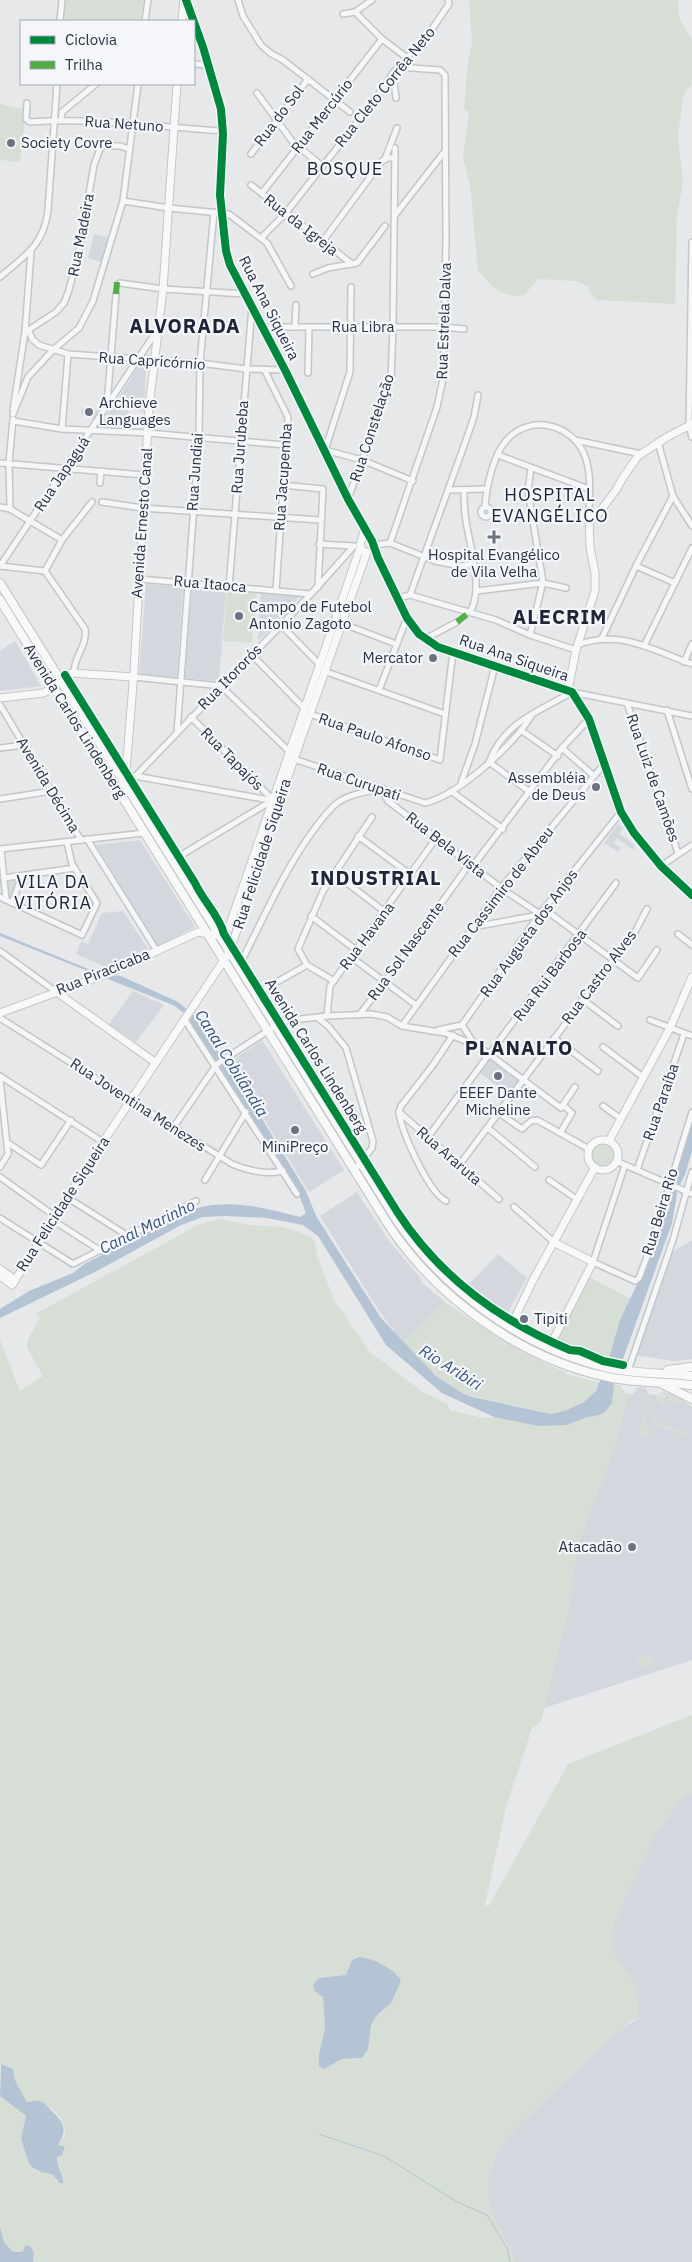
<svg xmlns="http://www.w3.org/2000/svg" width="692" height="2262" font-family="'IBM Plex Sans',sans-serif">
<rect width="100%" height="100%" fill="#e6e8ea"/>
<g fill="#d4d7dd">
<path d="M94,234L111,238L102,262L88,258Z"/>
<path d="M141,363H146L144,411L129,410L124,427L100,426Z"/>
<path d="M82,408L98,410L95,419L81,414Z"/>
<path d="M146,584L183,587L177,677L139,675Z"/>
<path d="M192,588L226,590L219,681L185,678Z"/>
<path d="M261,591L302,594L258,641Z"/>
<path d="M15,641L41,686L0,691V651Z"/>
<path d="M618,824L623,828L619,833L635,846L633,850L617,838L614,843L621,848L618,852L604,843Z"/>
<path d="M140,840L195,927L158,946L96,845Z"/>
<path d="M123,911L148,949L108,968L76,954L81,941L88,944L102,913Z"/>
<path d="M133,991L164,1005L136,1042L109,1024Z"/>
<path d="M262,1040L344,1170L309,1192L229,1063Z"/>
<path d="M490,1059L518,1080L508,1094L480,1073Z"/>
<path d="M357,1192L389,1241L422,1280L421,1282L445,1302L403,1343L379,1311L320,1216Z"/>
<path d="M692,1240V1359L675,1361L634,1355L671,1253Z"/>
<path d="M498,1254L527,1278L507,1314L467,1286Z"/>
<path d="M637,1387L646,1388L648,1394L678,1399L692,1407V1660L544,1708L569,1608L574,1566L582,1533L609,1463L629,1394L633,1395Z"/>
<path d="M692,1794V2262H515L492,2212L488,2195L487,2185L494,2160L505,2140L525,2119L617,2032L636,2020V1985L612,1952V1931L616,1918L656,1832L685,1795Z"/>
</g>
<g fill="#d6ded6" fill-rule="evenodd">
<path d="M65,0H144L140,21H64Z"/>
<path d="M469,0H678L679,17L692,40V85L686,90L683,98L678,136L683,182L677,216L675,304L597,300L591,294L588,286L576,281L538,279L524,295L512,296L501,292L490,284L478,270L470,185L463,157L469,112L464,108L468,62L472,42Z"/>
<path d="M0,104L26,110L20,162L0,160Z"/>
<path d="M227,589L256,591L252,643L223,641Z"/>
<path d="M63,692L211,930L208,929L62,694Z"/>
<path d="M6,878L18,879L10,895L7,894Z"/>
<circle cx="603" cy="1155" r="12"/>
<path d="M364,1174C407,1243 436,1283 506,1328V1330C437,1289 404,1242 362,1175Z"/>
<path d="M219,1219L249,1225L284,1227L310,1236L315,1242L318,1258L334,1300L369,1351L423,1392L447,1404L450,1411C462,1412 473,1416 484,1418C488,1418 492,1417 496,1417C532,1420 544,1433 582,1419C598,1413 599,1415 612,1403L614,1384L620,1385L625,1393L629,1394L609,1463L582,1533L574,1566L569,1608L541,1722L532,1728L506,1806L485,1905L489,1906L568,1764L692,1715V1794L685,1795L656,1832L616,1918L612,1931V1952L636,1985L639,2020H633L617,2032L525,2119L505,2140L494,2160L487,2185L488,2195L492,2212L515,2262H33L34,2253L31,2247L25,2246L22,2252H13L4,2242L0,2227V2096L26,2116L21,2139L32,2167L45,2173H52L57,2180L63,2177L57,2165V2157L62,2155L65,2148L58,2146C61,2141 65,2137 65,2131C65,2120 50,2104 39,2101C36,2100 31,2102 27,2102L15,2080L13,2069L0,2065V1340L20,1391L43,1376L27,1348L28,1339L40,1318L37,1313L200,1224ZM359,1957L369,1959L399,1976L384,2010L377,2014L371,2025L368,2049L359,2059H342L324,2069L319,2066V2054L325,2028L323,1997L319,1993L338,1977L346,1975L352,1960Z"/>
<path d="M589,1277L631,1299L620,1320L609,1358L555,1342Z"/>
<path d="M445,1302C483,1328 522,1355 565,1372V1374L600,1383C592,1401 571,1412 551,1414L464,1394L436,1376L403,1343Z"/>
<path d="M618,1373L692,1379V1381L618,1375L620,1374Z"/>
<path d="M662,1391L679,1397L692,1407L681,1401L670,1402L665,1395L661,1396L665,1405H659L657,1399Z"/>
<path d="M648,1394H650C651,1407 637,1422 651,1431L649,1437L638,1434L649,1397Z"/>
<path d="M654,1410V1421L684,1431L687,1436L653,1424L652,1419Z"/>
<path d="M640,1655L656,1659L647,1668L637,1665Z"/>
</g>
<g fill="#b4c4d5">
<path d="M0,933L98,973L121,976L178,1002L195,1016L256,1109L306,1191L316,1216L381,1318L436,1376L464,1394L473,1397L551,1414L565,1411L584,1402L596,1391L609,1358L620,1320L642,1274L692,1122V1151L685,1175L678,1188L672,1223L614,1384L612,1403L605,1412L599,1415L588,1417L566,1425L538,1426L494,1417L442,1393L386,1345L318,1236L303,1225L267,1218L226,1216L203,1217L181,1225L97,1271L0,1318V1309L29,1291L73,1273L86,1263L194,1209C229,1198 267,1208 300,1217L306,1213L299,1195L184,1013L173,1005L0,936Z"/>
<path d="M359,1957C372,1958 396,1969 401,1981L391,2003L377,2015L371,2025L368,2049L362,2058L342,2059L324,2069L319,2066V2054L325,2028L323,1997L315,1991L313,1985L317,1980L320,1978L346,1975L352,1960Z"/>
<path d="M1,2064L13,2069L15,2080L27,2102C31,2102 35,2100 39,2101C45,2102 48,2107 52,2111C64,2123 68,2130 58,2145L65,2147L62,2155L57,2157C56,2167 64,2174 63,2183H60L52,2174L41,2172L32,2167L29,2163L21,2139L26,2116L0,2096Z"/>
<path d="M0,2227L4,2242L13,2252H22L26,2245L31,2247L34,2253L33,2262H0Z"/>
</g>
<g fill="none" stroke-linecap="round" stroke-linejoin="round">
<path stroke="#b4c4d5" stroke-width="1" d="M319,2134L384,2156L457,2202L487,2215L507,2248L510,2262"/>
<defs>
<g id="street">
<path d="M238,0L243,16L261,45L270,53L283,60L350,112"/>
<path d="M355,12L382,39L406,57"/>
<path d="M343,14L355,12L372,0"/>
<path d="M60,21L62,0"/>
<path d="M145,21L148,0"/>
<path d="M194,64L209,65"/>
<path d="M393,73L396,98"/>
<path d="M257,93L292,141L322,166"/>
<path d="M27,103L26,119L30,122C94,117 159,127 223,131"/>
<path d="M61,121L62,112L96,84"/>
<path d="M251,154L308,79"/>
<path d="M385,159L397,128"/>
<path d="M251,185L352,264"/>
<path d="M262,193L382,39"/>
<path d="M123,201L169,208L229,214L267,243L291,286"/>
<path d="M395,215L445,151"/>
<path d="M262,237L285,214L374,101L393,73L428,35L449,4L448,0"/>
<path d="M323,241L382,161L388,158H395"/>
<path d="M692,242L689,426L692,437"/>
<path d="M313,274L328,268L357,263L385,226"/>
<path d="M0,277C24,256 44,246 48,210L57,84"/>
<path d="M120,283L163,289L245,294"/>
<path d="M351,287L350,372L325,450L362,460L413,481"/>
<path d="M263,327H443L464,329"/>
<path d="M295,327L296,305"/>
<path d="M27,331L56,312L64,303L69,290L80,247L94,165L101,146H120L129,149"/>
<path d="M29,331L32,339L39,345L68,354L200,363L246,369L285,370"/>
<path d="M264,369L288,417L276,590"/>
<path d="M308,373L309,327"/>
<path d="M107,405L116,294"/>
<path d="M13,410L25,332L31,252"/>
<path d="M13,414L28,377L54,349L79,328L93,301L123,201L138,84"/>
<path d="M13,421L62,429L148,433L285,445"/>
<path d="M62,429L68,354"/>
<path d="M575,440L641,454"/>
<path d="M658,442L673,496L692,526"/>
<path d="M498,455L589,489"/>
<path d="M0,463L144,475"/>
<path d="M100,483L101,471"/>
<path d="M282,485L323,489L318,587"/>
<path d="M449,490L487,489"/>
<path d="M464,490C464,500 464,511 466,521C470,548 484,588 470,612"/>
<path d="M348,499L391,379L393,327L395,148"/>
<path d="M102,502L142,508L320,520"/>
<path d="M0,507L10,509L62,540"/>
<path d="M485,507C486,489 493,456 505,442C528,413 572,423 585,456C592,475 589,498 589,517"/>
<circle cx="486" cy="512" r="5"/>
<path d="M10,509L9,463L13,419"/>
<path d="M390,543L437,407L443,379L446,241L445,75L440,70L398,67"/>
<path d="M319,544L354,546"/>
<path d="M374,545L390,543L435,561L461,566L473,564"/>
<path d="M0,566L156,332"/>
<path d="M0,566L45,571"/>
<path d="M636,566L675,583"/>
<path d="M45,571L85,629C88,645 73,658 74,673"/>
<path d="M45,571L62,540L92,502"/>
<path d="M139,579L311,594"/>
<path d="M229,587L252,307"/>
<path d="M476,591L543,583L566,588"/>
<path d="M410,595L465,443L474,417L478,395"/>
<path d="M398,598L410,595L496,620L530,635L576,650"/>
<path d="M341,623L396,644"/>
<path d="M281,625L321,666"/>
<path d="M530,635L543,582L528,491L531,468"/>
<path d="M602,638L636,566L673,496"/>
<path d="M425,639L457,622"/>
<path d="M577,645C621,629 652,650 692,664"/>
<path d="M644,646L692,548"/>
<path d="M252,655L305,709"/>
<path d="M684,662L692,644"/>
<path d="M324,671L445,714"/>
<path d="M134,677L221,686L290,752"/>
<path d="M379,690L407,618"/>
<path d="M627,703L678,853"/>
<path d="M0,705L81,840"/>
<path d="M667,710L692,789"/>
<path d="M310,714L440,760L453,652"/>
<path d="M191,717L273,800"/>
<path d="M522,731L558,756"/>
<path d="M177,733L199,438L200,363L214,212"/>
<path d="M0,748L24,745"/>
<path d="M562,748L593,775"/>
<path d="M294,759L425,803C459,795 513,745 532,715"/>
<path d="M489,762C505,721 537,713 572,692L692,716"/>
<path d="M489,762L530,792"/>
<path d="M135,776L275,801"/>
<path d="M461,783L475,744L495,666"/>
<path d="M126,786L311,594L353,547"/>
<path d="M381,790L388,801L501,888L540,914"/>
<path d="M451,791L503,829"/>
<path d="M0,799L52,791"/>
<path d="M358,836L411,875"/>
<path d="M87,839L157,951"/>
<path d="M0,849L144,833"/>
<path d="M1,849L6,900"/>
<path d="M173,860L273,800"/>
<path d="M473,866L562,748L589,719"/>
<path d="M661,866L692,845"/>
<path d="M334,873L385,912"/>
<path d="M4,878L75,868"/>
<path d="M0,897L82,935L97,903L72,864L67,842"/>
<path d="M12,903L22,876"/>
<path d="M544,909L638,978L657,950"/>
<path d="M311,916L356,950"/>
<path d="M473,927L539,915"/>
<path d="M678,934L692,945"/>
<path d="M0,951L55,991"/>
<path d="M351,957L416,1005"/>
<path d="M239,966C262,922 281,876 310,835C318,824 326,812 337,803C349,794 366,792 380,789"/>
<path d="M334,981L307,965L298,949L323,891L372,817"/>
<path d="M266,988L307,965"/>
<path d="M582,999L618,1026"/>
<path d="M359,1015L385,982L470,863"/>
<path d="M327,1016L330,986L437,837"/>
<path d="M0,1018L232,1164C249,1171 266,1175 283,1171"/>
<path d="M318,1018L329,1027L346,1048L373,1141L372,1148L354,1171"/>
<path d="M185,1020L297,1194"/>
<path d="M650,1020L692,1036"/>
<path d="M462,1025L539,915L621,812"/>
<path d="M462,1025L473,1042L561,1108L575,1087"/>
<path d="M402,1026L501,888L605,763"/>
<path d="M438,1030L462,1025"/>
<path d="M554,1038L598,1071"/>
<path d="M603,1047L643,1077"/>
<path d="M0,1076L103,1142"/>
<path d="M0,1079L8,1154"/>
<path d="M603,1106L621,1119"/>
<path d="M399,1112L499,1199"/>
<path d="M399,1112L401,1106L433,1065L453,1035"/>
<path d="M399,1113C402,1132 428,1192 446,1201"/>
<path d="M499,1113L522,1129L531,1121L537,1120L589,1149"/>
<path d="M173,1128L217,1064L283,1021L327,1016L371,1014L387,1017L402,1026L445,1033L476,1045"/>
<path d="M488,1128L535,1167"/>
<path d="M560,1133L572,1113L563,1105"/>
<path d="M428,1137L616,883"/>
<path d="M8,1143L41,1165L71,1120"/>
<path d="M616,1161L692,1194"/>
<path d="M460,1164L636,930L647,909"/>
<path d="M625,1165L593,1262L635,1281L639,1278L651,1246L692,1112"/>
<path d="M0,1167L8,1154"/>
<path d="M637,1170L684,1034"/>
<path d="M0,1177L56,1217"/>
<path d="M205,1180L246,1112"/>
<path d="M549,1180L578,1200"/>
<path d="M68,1198L128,1236"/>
<path d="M514,1207L555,1243"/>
<path d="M0,1218L73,1264L196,1201"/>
<path d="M54,1221L101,1251"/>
<path d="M628,1371L673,1240L692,1172"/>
</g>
<g id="secondary">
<path d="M186,0L203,47L221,109L223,134L220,195L226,251L230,265L285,370L348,499L372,541L378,558L407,618L419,634L438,647L572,692L589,719L621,812L634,833L661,866L692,895"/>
<path d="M182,21L184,0"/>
<path d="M595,518L616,490L624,476L638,456L667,437L692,424"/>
<path d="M363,551L360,545L365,528"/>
<path d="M568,690L576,650L595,591V573L590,547L589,517L597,514"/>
<path d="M0,698L43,693L51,689L60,679L72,673L134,677"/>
<path d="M125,784L134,671L149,407L163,289L177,84"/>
<path d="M55,991L156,1063"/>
<path d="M0,1013L109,973L198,932L220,936L228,930L360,548"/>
<circle cx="603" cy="1155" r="15"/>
<path d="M609,1141L670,1028L692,977"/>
<path d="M0,1269L15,1280"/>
<path d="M0,1276L12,1285L103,1142L230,951L279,802L367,552"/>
<path d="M511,1326L533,1280L595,1167"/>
<path d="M550,1346L593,1262L555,1243"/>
</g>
<g id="primary">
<path d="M0,583L394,1216C442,1289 522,1348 609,1368C636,1374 664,1373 692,1376"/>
<path d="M0,600L386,1221C434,1296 520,1359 608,1377C636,1383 664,1382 692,1385"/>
<path d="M668,1370L692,1367"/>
<path d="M664,1385L692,1399"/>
</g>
</defs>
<use href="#street" stroke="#c4c6c8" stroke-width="8"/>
<use href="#secondary" stroke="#c4c6c8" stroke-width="9"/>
<use href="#primary" stroke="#c2c5c8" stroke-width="10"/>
<use href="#street" stroke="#f5f6f7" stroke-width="5"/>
<use href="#secondary" stroke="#f8f8f8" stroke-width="7"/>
<use href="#primary" stroke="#f8f8f8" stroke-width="8"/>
<g stroke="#54ac47" stroke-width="6" stroke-dasharray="12 6" stroke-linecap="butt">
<path d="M116,294L117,282"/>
<path d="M457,622L470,612"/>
</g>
<defs>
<g id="cycleway">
<path d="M186,0L203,47L221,109L223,134L220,195L226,251L230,265L285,370L348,499L372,541L378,558L407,618L419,634L438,647L572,692L589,719L621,812L634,833L661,866L692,895"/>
<path d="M65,675L195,883C203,901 219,915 224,934L398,1213C440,1277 500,1321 570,1350L580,1351L603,1361L623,1365"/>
</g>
</defs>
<use href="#cycleway" stroke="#f4f6f9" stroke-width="11"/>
<use href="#cycleway" stroke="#00873e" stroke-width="8"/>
</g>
<g fill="#6c737f" stroke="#f4f6f9" stroke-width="2">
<circle cx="11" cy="143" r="5"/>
<circle cx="89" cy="412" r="5"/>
<path d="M491.5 529.5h5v5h5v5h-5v5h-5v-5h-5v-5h5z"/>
<circle cx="239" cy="616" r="5"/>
<circle cx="433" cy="658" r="5"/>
<circle cx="596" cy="787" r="5"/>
<circle cx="498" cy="1076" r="5"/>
<circle cx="295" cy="1130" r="5"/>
<circle cx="524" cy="1319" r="5"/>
<circle cx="632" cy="1547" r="5"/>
</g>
<g text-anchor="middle" stroke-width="4.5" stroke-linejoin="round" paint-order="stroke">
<g font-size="15" fill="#2b3445" stroke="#f4f6f9">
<text transform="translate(385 87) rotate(-51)" y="5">Rua Cleto Corrêa Neto</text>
<text transform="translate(279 116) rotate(-53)" y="5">Rua do Sol</text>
<text transform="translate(322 116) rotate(-52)" y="5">Rua Mercúrio</text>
<text transform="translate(124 124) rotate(4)" y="5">Rua Netuno</text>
<text transform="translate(301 225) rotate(38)" y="5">Rua da Igreja</text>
<text transform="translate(81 235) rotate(-79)" y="5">Rua Madeira</text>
<text transform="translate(269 308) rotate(63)" y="5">Rua Ana Siqueira</text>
<text transform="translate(444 321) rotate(-88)" y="5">Rua Estrela Dalva</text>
<text x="363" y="332">Rua Libra</text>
<text transform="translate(152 361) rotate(4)" y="5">Rua Capricórnio</text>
<text transform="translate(372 428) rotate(-72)" y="5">Rua Constelação</text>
<text transform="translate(240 447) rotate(-86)" y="5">Rua Jurubeba</text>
<text transform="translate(195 472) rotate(-86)" y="5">Rua Jundiai</text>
<text transform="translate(62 474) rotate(-56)" y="5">Rua Japaguá</text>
<text transform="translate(283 477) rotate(-86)" y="5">Rua Jacupemba</text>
<text transform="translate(142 523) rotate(-86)" y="5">Avenida Ernesto Canal</text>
<text transform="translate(210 584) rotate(5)" y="5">Rua Itaoca</text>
<text transform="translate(514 658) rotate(19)" y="5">Rua Ana Siqueira</text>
<text transform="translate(230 677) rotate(-46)" y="5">Rua Itororós</text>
<text transform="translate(75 721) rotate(58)" y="5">Avenida Carlos Lindenberg</text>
<text transform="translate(375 737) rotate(19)" y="5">Rua Paulo Afonso</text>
<text transform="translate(232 759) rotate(45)" y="5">Rua Tapajós</text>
<text transform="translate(653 778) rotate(71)" y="5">Rua Luiz de Camões</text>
<text transform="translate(359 782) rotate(19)" y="5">Rua Curupati</text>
<text transform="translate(48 785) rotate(59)" y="5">Avenida Décima</text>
<text transform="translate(446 845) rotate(38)" y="5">Rua Bela Vista</text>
<text transform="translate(262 854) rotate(-72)" y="5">Rua Felicidade Siqueira</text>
<text transform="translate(501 892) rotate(-52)" y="5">Rua Cassimiro de Abreu</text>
<text transform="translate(529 933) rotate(-54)" y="5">Rua Augusta dos Anjos</text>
<text transform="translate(367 936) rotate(-53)" y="5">Rua Havana</text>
<text transform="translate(406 951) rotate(-54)" y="5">Rua Sol Nascente</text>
<text transform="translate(103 972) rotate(-22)" y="5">Rua Piracicaba</text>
<text transform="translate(550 975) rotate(-53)" y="5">Rua Rui Barbosa</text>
<text transform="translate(599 977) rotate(-53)" y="5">Rua Castro Alves</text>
<text transform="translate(316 1056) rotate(58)" y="5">Avenida Carlos Lindenberg</text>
<text transform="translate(661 1102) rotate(-71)" y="5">Rua Paraíba</text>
<text transform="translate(138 1105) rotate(33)" y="5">Rua Joventina Menezes</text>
<text transform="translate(449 1156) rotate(41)" y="5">Rua Araruta</text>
<text transform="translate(63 1204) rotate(-57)" y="5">Rua Felicidade Siqueira</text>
<text transform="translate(660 1212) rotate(-73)" y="5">Rua Beira Rio</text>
</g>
<g font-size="15" fill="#2b3445" stroke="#f4f6f9" text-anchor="start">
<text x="21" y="148">Society Covre</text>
<text x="99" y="408">Archieve<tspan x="99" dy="17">Languages</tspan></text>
<text x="494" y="560" text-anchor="middle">Hospital Evangélico<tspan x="494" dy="17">de Vila Velha</tspan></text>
<text x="249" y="612">Campo de Futebol<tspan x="249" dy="17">Antonio Zagoto</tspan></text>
<text x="423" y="663" text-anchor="end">Mercator</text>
<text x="586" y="783" text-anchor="end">Assembléia<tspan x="586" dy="17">de Deus</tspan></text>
<text x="498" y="1098" text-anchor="middle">EEEF Dante<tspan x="498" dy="17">Micheline</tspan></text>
<text x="295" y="1152" text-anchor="middle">MiniPreço</text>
<text x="534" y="1324">Tipiti</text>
<text x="622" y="1552" text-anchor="end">Atacadão</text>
</g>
<g font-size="16" font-style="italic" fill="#34527a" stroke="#f4f6f9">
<text transform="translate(232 1063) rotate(58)" y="6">Canal Cobilândia</text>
<text transform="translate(147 1226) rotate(-26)" y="6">Canal Marinho</text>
<text transform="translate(451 1367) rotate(32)" y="6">Rio Aribiri</text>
</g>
<g font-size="18" letter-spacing="1" fill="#1d2536" stroke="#f4f6f9">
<text x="345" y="175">BOSQUE</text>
<text x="550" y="501">HOSPITAL<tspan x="550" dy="21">EVANGÉLICO</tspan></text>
<text x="53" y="888">VILA DA<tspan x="53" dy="21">VITÓRIA</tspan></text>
</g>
<g font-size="20" font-weight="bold" letter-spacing="1" fill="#1d2536" stroke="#f4f6f9">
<text x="185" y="333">ALVORADA</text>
<text x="560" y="624">ALECRIM</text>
<text x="376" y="885">INDUSTRIAL</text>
<text x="519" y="1055">PLANALTO</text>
</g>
</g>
<rect x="20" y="20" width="175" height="65" fill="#f4f6f9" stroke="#a4a8b1"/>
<rect x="30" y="36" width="25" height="8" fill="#00873e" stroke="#a4a8b1"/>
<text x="65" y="45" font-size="15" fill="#2b3445">Ciclovia</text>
<rect x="30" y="61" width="25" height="8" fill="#54ac47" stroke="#a4a8b1"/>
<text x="65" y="70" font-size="15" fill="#2b3445">Trilha</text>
</svg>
